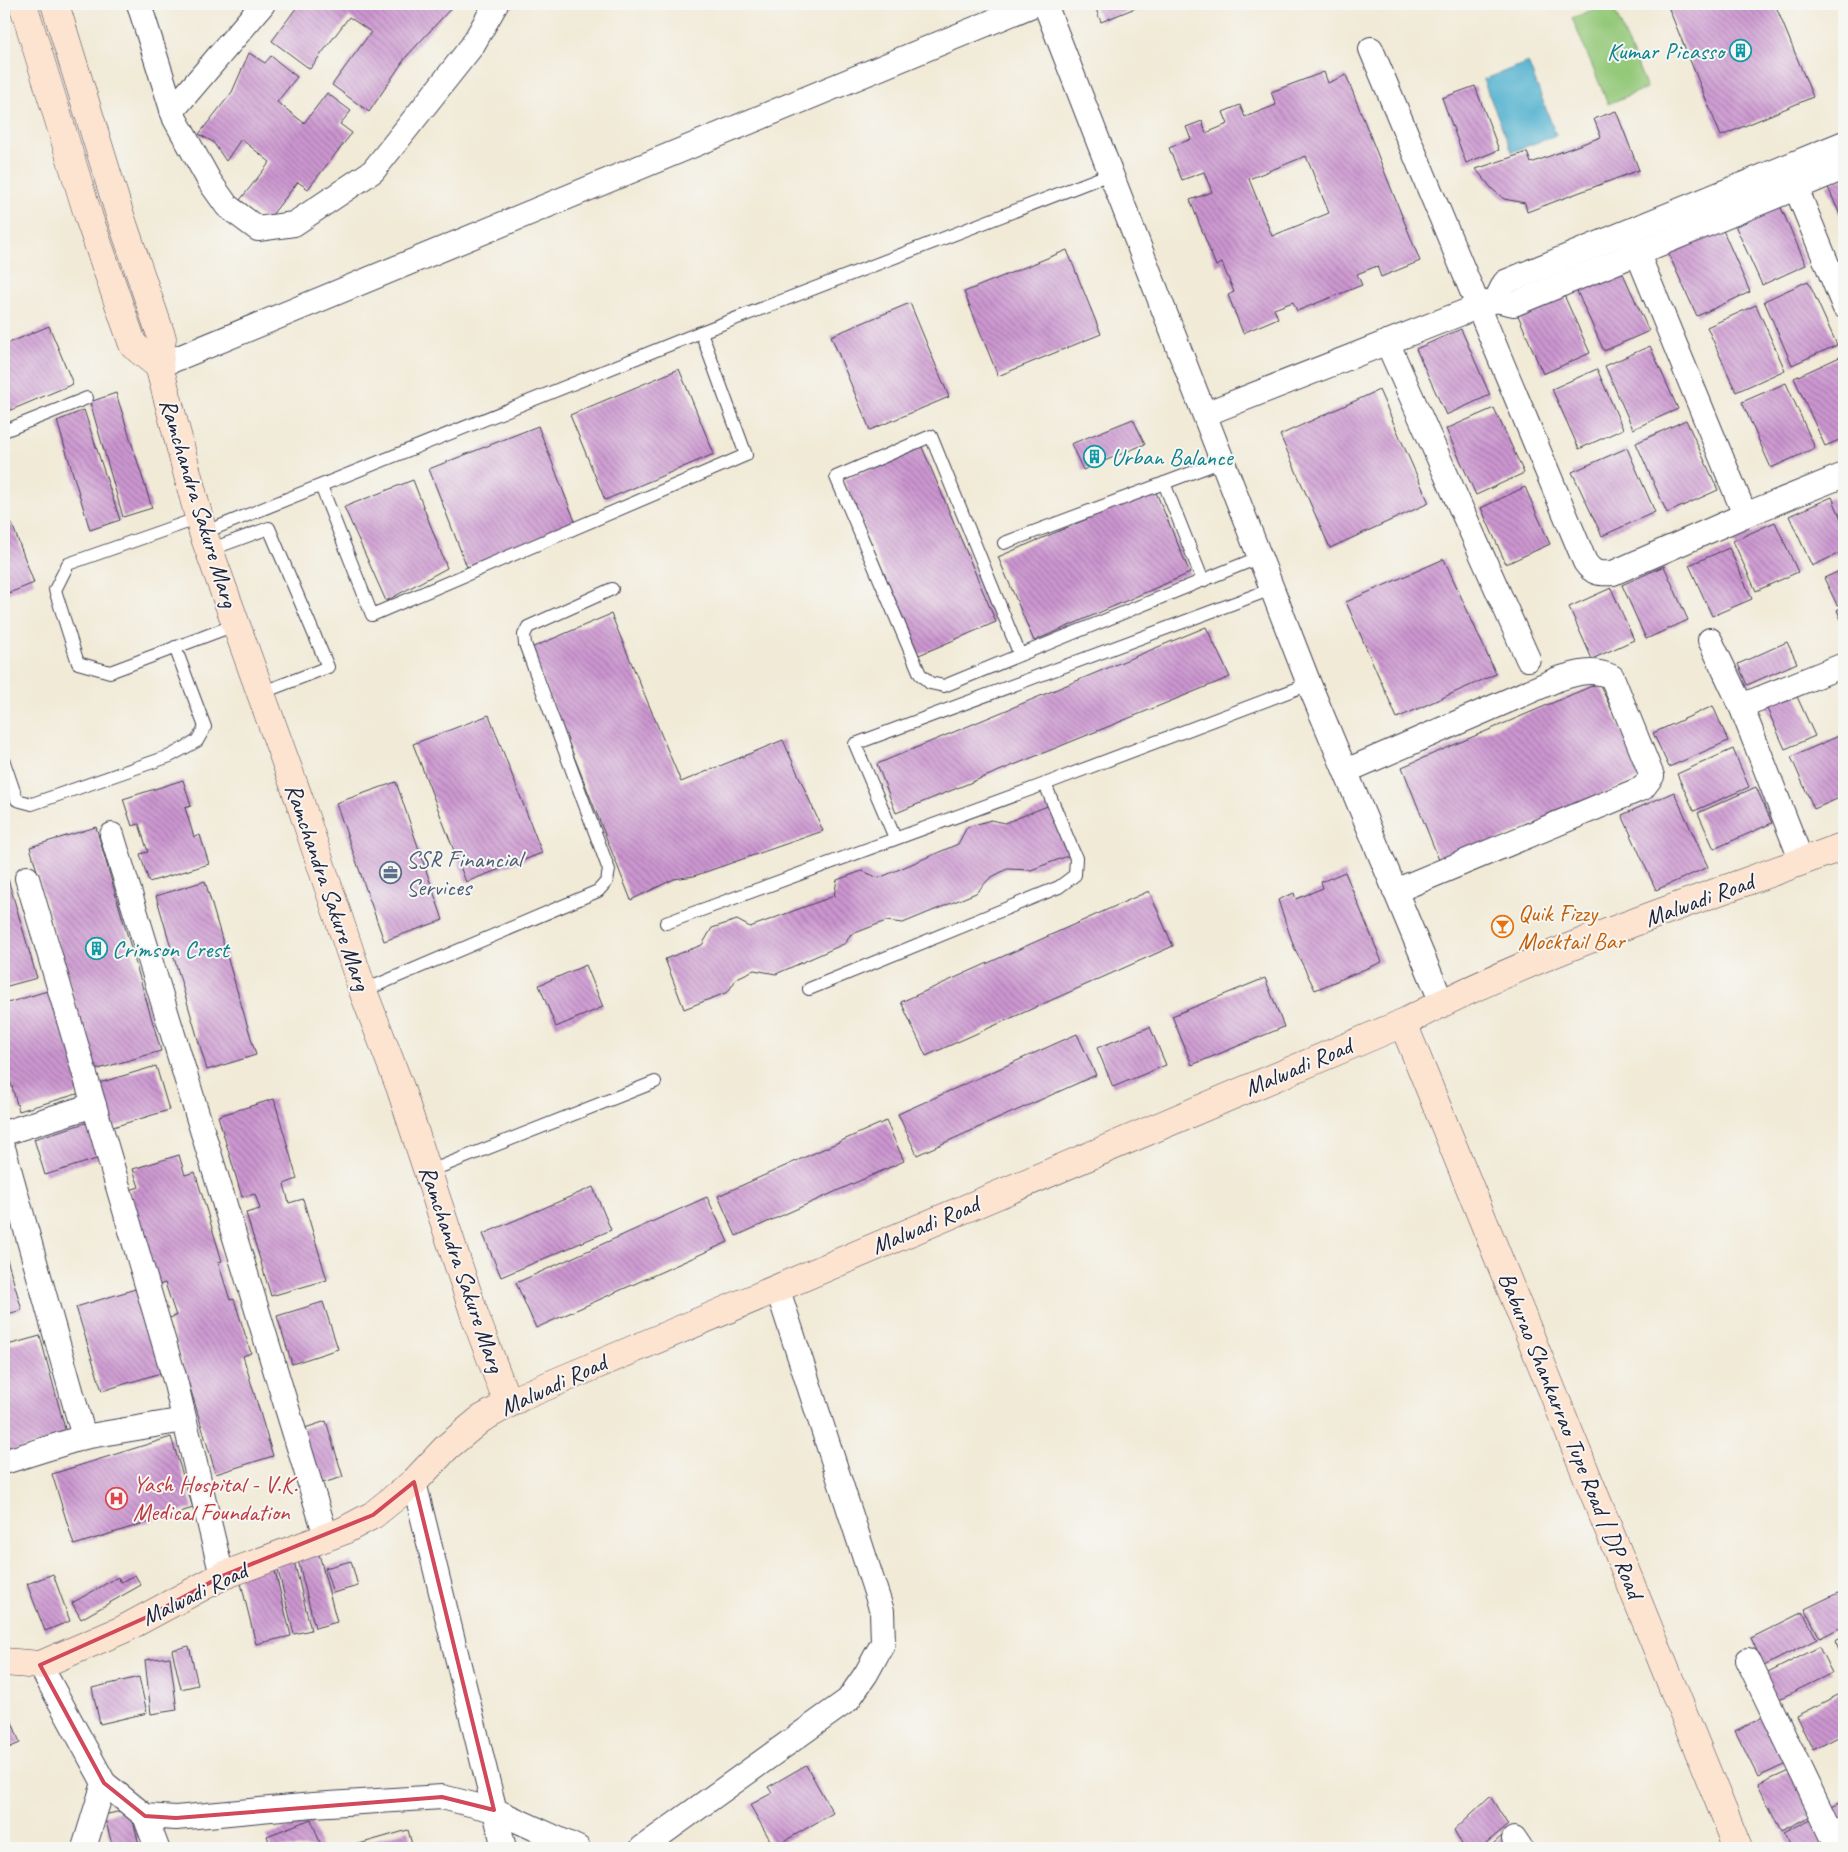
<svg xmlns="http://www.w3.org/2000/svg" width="1848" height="1852" font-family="Caveat,sans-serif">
<defs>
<pattern id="building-back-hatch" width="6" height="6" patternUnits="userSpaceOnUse" patternTransform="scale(1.25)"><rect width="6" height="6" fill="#cc96d0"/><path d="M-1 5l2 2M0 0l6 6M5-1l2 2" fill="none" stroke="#a57aaa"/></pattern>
</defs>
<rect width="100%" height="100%" fill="#f6f6f2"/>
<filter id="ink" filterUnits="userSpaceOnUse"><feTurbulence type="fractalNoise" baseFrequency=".02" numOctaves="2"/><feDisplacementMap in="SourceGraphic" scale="10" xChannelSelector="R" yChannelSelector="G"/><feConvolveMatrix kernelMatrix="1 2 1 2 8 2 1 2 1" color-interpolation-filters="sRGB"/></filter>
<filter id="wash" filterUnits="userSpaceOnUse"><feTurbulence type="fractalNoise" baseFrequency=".0096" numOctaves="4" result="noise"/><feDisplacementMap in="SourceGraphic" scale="20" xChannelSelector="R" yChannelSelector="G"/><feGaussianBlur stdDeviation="1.12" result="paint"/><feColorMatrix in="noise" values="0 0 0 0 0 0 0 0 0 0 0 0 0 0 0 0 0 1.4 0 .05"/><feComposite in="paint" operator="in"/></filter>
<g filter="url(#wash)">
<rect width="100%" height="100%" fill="#f1ead7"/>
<path fill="#95c97a" stroke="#5c765a" d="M1607,4H1612L1647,88L1608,104L1572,18Z"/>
<path fill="#50b0cf" stroke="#396985" d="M1528,62L1556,135L1512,152L1483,80Z"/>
<g id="blocks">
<g fill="url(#building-back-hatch)" fill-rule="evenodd">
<path d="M299,4H452L454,5L406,57L369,112L332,85L371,32L349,17L310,69L272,41Z"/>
<path d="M1094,4H1145L1101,22Z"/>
<path d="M1667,4H1775L1813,97L1721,136Z"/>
<path d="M249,53L265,63L271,56L297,77L277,102L304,123L327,93L351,111L340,124L352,133L308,189L298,182L267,221L240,200L270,162L241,139L226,161L213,142L199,134L232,92Z"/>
<path d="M1324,72L1328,83L1346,75L1420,261L1381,277L1377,266L1357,274L1362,285L1297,311L1293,302L1274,309L1278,318L1243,333L1228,295L1234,292L1222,263L1216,266L1190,200L1212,192L1204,172L1182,180L1169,148L1191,139L1186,127L1202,121L1206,133L1228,124L1223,112L1240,105L1245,117L1276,105L1271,92ZM1306,156L1329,213L1272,236L1249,179Z"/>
<path d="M1475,86L1499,150L1466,163L1442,98Z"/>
<path d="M1616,111L1639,170L1527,212L1525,203L1504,199L1492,189L1476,169L1527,152L1531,163L1601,137L1594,119Z"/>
<path d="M1844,178V224L1827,185Z"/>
<path d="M1779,203L1806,265L1762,285L1734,223Z"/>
<path d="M1722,228L1750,292L1697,316L1668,253Z"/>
<path d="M1067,250L1101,334L998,376L964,292Z"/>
<path d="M1620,267L1649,331L1604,351L1575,287Z"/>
<path d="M1808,281L1837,345L1792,365L1764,301Z"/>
<path d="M1563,293L1590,353L1543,374L1517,313Z"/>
<path d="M910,303L949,397L870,430L831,336Z"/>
<path d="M1756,305L1785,370L1736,392L1707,327Z"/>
<path d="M49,326L73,384L4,413V345Z"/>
<path d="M1461,329L1490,395L1446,415L1416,349Z"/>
<path d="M1650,346L1678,409L1633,429L1605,366Z"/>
<path d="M1842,356L1844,438L1825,446L1794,378Z"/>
<path d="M679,369L714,454L605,500L570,415Z"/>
<path d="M1597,369L1623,429L1579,449L1552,389Z"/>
<path d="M1786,383L1815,448L1771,468L1742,402Z"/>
<path d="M1379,390L1429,503L1330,548L1280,435Z"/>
<path d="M116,393L152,508L123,517L90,402Z"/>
<path d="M1494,408L1524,473L1476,495L1446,429Z"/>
<path d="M84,410L120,520L90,530L57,421Z"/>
<path d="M1133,419L1145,444L1083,470L1071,444Z"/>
<path d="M1686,420L1718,490L1667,513L1636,443Z"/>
<path d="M538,426L576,524L467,567L429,469Z"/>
<path d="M922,447L996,622L919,655L844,480Z"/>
<path d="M1627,448L1655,512L1602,536L1572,472Z"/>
<path d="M413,480L447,568L386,601L344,507Z"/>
<path d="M1525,487L1550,544L1506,564L1481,508Z"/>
<path d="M1155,490L1190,573L1034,641L998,557Z"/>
<path d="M1832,497L1844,526V551L1812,566L1789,516Z"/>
<path d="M1775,522L1798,572L1756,591L1733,541Z"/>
<path d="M12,524L34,583L4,595V527Z"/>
<path d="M1729,548L1752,599L1712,616L1689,565Z"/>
<path d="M1444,559L1496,674L1397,718L1346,602Z"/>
<path d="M1664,566L1688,620L1646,639L1622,585Z"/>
<path d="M1844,569V601L1837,605L1824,578Z"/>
<path d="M1611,588L1634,640L1592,659L1569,607Z"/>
<path d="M1844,606V627L1837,610Z"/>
<path d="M611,614L681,782L783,740L823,831L694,876L674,879L631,900L531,648Z"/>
<path d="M1206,627L1230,677L896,813L877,764Z"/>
<path d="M1787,642L1797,663L1747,685L1738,664Z"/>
<path d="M1599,683L1643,776L1441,865L1402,767Z"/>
<path d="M1794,690L1815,736L1785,749L1765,704Z"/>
<path d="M1713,706L1728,741L1669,767L1653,733Z"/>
<path d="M489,715L542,853L466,882L413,744Z"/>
<path d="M1841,735L1844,741V796L1814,809L1791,757Z"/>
<path d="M1733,749L1749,787L1694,811L1677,774Z"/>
<path d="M183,780L191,806L185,808L194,837L200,835L209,864L149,882L140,854L148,852L139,824L132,826L123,799Z"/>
<path d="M396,782L443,920L384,941L336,803Z"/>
<path d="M1756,787L1772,823L1714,849L1698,813Z"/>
<path d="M1674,792L1708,867L1656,890L1622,815Z"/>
<path d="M1050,805L1070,855L1031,870L1007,869L990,878L976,893L903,923L886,921L850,935L846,943L776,974L754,970L737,978L728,992L684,1009L665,959L702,945L712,928L737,920L750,927L834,896L837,880L862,871L879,878L958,844L967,827L991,820L1005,823Z"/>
<path d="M96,827L161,1051L95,1070L30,847Z"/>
<path d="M1345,872L1382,962L1315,990L1294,947L1278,900L1294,893L1296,899L1323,888L1321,882Z"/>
<path d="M8,879L37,978L4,987V880Z"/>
<path d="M205,881L256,1055L207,1070L156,896Z"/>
<path d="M1149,891L1173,946L926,1056L901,1002Z"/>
<path d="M586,965L603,1007L556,1027L539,985Z"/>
<path d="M1265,978L1284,1027L1192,1065L1172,1016Z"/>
<path d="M54,989L84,1092L19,1111L4,1059V1004Z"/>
<path d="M1150,1027L1166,1065L1113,1087L1097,1048Z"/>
<path d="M1077,1034L1096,1075L917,1155L898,1114Z"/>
<path d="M156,1066L169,1110L113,1127L99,1083Z"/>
<path d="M274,1099L297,1179L284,1184L289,1203L303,1199L327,1280L271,1296L246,1213L260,1209L255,1194L242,1197L218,1116Z"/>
<path d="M92,1121L103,1157L45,1175L34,1139Z"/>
<path d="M886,1121L904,1161L736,1236L718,1196Z"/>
<path d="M179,1155L185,1175L195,1172L222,1261L218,1262L230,1300L234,1299L251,1353L243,1356L273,1456L216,1474L169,1318L176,1316L165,1283L159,1285L130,1190L139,1187L133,1169Z"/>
<path d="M593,1187L611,1230L501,1277L483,1234Z"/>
<path d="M707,1197L728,1242L536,1328L516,1283Z"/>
<path d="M4,1249L22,1310L4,1315Z"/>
<path d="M142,1287L167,1371L102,1391L76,1307Z"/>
<path d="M323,1302L338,1349L292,1364L277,1316Z"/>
<path d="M40,1336L67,1436L4,1453V1346Z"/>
<path d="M326,1421L343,1477L319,1484L302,1429Z"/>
<path d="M171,1437L193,1508L74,1545L52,1474Z"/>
<path d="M318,1550L337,1622L315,1628L297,1556Z"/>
<path d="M293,1557L311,1630L294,1634L276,1562Z"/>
<path d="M351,1561L358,1586L333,1593L325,1568Z"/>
<path d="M273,1563L291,1636L256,1644L238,1571Z"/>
<path d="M53,1574L70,1621L45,1631L27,1584Z"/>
<path d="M135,1575L141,1585L81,1619L72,1603L118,1577L121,1582Z"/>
<path d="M1844,1590V1626L1820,1638L1805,1609Z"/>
<path d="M1803,1612L1817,1639L1764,1666L1751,1638Z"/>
<path d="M1844,1637V1662L1835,1641Z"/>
<path d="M189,1646L198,1685L181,1689L172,1650Z"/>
<path d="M1819,1647L1832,1673L1777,1700L1764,1675Z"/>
<path d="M170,1657L177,1710L151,1714L145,1660Z"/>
<path d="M139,1677L147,1713L100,1724L92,1688Z"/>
<path d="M1844,1692V1734L1813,1750L1796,1716Z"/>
<path d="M1765,1716L1788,1763L1758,1777L1735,1731Z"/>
<path d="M11,1719L20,1743L4,1750V1721Z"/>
<path d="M806,1765L833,1813L774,1847L750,1805L772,1793L768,1787Z"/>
<path d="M1793,1769L1815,1814L1781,1831L1758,1785Z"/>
<path d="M1490,1796L1508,1825L1480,1848H1464L1454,1830Z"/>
<path d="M1844,1800V1843L1828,1807Z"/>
<path d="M130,1809L140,1848H113L104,1815Z"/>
<path d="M1817,1816L1833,1848H1791L1783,1833Z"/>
<path d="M311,1819L322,1848H271L267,1836Z"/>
<path d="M408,1830L413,1848H345Z"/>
<path d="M1502,1836L1511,1848H1488Z"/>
</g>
</g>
</g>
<g filter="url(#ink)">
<use href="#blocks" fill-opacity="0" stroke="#414052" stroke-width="1"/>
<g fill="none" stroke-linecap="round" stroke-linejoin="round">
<defs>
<g id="lane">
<path d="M4,431L87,398"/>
<path d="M1164,483L1203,581"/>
<path d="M321,486L372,615L746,455L701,332"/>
<path d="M199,518L68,564L55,590L78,663L110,672L235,625"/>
<path d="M203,533L701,332L1110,174"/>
<path d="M1004,543L1223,461"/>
<path d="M209,550L269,528L328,667L261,693"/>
<path d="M1020,655L931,436L836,477L920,674L930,683L944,686L1260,557"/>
<path d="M4,762L17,800L32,804L170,756L197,741L205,727L175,647"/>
<path d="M895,838L855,744L1272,589"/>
<path d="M666,923L1045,784L1309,684"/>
<path d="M809,989L1059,887L1075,875L1076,858L1045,784"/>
<path d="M363,991L598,891L607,881L609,870L525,644L524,635L528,627L612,589"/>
<path d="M430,1171L655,1082"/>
</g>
<g id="street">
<path d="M139,4L175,119L210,182L227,206L258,229L294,224L373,171L472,46L496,4"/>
<path d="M1045,4L1309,684L1442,1003"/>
<path d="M1371,49L1585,562C1593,574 1600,574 1613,573L1745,515L1844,475"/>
<path d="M172,111L263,4"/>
<path d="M1790,173L1844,306"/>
<path d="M1632,240L1745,515"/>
<path d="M1496,300L1505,282L1844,143"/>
<path d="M1387,342L1528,659"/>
<path d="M159,366L1035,4"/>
<path d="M1205,414L1477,307L1496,300L1514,304L1844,168"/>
<path d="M1710,640L1741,706L1802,862"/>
<path d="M1741,706L1844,665"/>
<path d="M1346,771L1558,679C1577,673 1592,668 1612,677L1652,776L1643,788L1395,891"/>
<path d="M112,835L326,1536"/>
<path d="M27,878L175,1380L222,1576"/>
<path d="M4,1133L94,1105"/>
<path d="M4,1151L84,1437L184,1420"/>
<path d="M4,1462L84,1437"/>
<path d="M414,1482L504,1848"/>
<path d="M1748,1660L1838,1848"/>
<path d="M40,1665L104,1783L145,1816L176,1818L313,1805L442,1797L494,1810L578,1848"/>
<path d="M145,1816L157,1848"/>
<path d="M1514,1839L1520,1848"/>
<path d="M84,1848L104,1783"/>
<path d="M642,1848L848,1700L866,1674L883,1643L882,1611L777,1287"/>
</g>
<g id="secondary">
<path d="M23,4L89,218L133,345L159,366"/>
<path d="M55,4L118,209L162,338L159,366L203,533L299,799L363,991L400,1087L475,1316L508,1404"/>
<path d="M1403,1023L1738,1848"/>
<path d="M4,1662L40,1665L124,1629L222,1576L343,1531L373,1515L414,1482L447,1447L481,1419L521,1397L1403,1023C1543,949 1696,901 1844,846"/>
</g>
</defs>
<use href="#lane" stroke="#414052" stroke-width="14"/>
<use href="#street" stroke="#414052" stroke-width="26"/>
<use href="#secondary" stroke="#414052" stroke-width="29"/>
<use href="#lane" stroke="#fff" stroke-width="12"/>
<use href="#street" stroke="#fff" stroke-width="24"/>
<use href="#secondary" stroke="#fde4d1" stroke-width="28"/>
</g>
</g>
<path fill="none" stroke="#d1495b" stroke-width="4" stroke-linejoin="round" d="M414,1482L494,1810L442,1797L176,1818L145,1816L104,1783L40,1665L147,1617L222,1576L373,1515Z"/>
<defs>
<symbol id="building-ring" viewBox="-11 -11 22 22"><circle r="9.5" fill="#f6f6f2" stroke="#0f9aa8" stroke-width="1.5"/><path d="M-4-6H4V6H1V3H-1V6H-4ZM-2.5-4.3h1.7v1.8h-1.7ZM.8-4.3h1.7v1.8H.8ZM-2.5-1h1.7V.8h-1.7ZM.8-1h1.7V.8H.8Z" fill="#0f9aa8"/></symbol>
<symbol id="office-ring" viewBox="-11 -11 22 22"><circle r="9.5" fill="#f6f6f2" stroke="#5c6f8a" stroke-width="1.5"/><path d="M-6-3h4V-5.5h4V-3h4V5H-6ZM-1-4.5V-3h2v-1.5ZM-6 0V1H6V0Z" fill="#5c6f8a"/></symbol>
<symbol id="bar-ring" viewBox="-11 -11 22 22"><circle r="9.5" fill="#f6f6f2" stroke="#e8710a" stroke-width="1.5"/><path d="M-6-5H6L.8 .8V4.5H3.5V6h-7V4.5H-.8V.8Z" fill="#e8710a"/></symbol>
<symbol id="hospital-ring" viewBox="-11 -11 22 22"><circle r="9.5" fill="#f6f6f2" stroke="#e0444e" stroke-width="1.5"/><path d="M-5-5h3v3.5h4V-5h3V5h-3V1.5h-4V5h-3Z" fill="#e0444e"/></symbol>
</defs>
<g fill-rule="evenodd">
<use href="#building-ring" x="1728" y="38" width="25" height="25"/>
<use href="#building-ring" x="1082" y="444" width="25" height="25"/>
<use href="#office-ring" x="378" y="860" width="25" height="25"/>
<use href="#bar-ring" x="1490" y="914" width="25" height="25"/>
<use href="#building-ring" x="84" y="936" width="25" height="25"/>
<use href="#hospital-ring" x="104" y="1486" width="25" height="25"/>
</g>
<g text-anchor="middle" stroke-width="4" stroke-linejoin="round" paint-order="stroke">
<g font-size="24" fill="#0d838f" stroke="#f6f6f2" text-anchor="start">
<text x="1724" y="59" text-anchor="end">Kumar Picasso</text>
<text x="1111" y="465">Urban Balance</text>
<text x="112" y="957">Crimson Crest</text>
</g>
<g font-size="24" fill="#22223b" stroke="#f6f6f2">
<text transform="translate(199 503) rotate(73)" y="8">Ramchandra Sakure Marg</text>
<text transform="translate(328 887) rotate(71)" y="8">Ramchandra Sakure Marg</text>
<text transform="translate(1699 900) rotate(-20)" y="8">Malwadi Road</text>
<text transform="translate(1298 1067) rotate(-23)" y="8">Malwadi Road</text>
<text transform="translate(925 1225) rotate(-23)" y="8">Malwadi Road</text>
<text transform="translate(462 1269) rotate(71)" y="8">Ramchandra Sakure Marg</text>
<text transform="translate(553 1385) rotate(-25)" y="8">Malwadi Road</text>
<text transform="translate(1571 1435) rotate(68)" y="8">Baburao Shankarrao Tupe Road | DP Road</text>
<text transform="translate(194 1594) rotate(-26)" y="8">Malwadi Road</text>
</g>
<g font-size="24" fill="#4e5e75" stroke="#f6f6f2" text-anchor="start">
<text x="406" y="867">SSR Financial<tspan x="406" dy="28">Services</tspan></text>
</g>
<g font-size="24" fill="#c56008" stroke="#f6f6f2" text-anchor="start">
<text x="1518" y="921">Quik Fizzy<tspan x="1518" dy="28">Mocktail Bar</tspan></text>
</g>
<g font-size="24" fill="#be3a42" stroke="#f6f6f2" text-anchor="start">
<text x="133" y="1492">Yash Hospital - V.K.<tspan x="133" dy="28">Medical Foundation</tspan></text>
</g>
</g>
<rect width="1848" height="1852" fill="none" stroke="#f6f6f2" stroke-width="20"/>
</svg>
